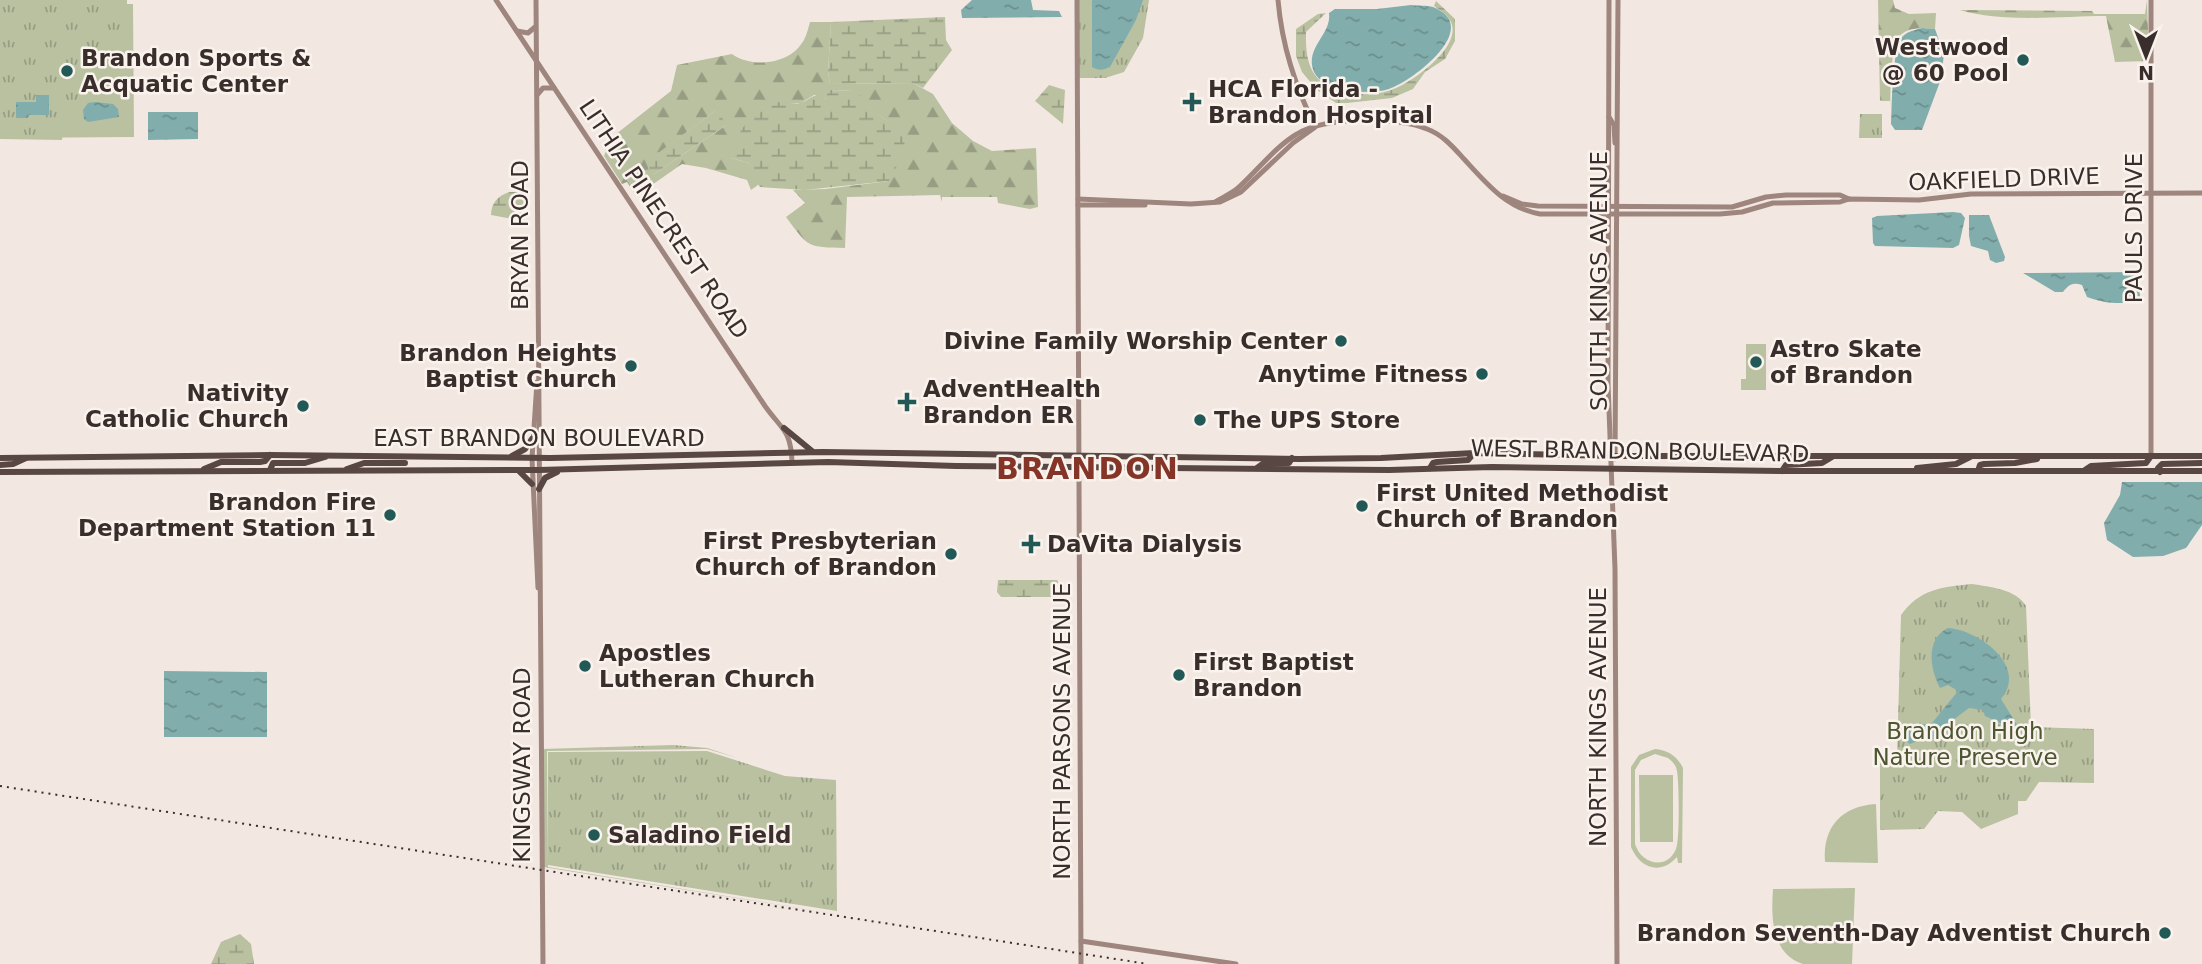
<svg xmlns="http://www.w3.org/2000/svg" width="2202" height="964" font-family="'DejaVu Sans',sans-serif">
<defs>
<pattern id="forest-firs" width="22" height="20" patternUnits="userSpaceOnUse" patternTransform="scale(1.75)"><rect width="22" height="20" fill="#b9c1a1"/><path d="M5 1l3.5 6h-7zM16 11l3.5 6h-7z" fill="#979d83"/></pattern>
<pattern id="wetland-marsh" width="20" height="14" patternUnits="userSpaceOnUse" patternTransform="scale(1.75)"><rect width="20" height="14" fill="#b9c1a1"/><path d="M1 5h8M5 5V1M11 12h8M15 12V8" fill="none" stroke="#979d83"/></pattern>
<pattern id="park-tufts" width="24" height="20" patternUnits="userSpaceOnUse" patternTransform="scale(1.75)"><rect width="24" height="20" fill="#b9c1a1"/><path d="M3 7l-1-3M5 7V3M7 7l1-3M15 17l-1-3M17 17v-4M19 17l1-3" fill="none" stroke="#979d83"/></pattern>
<pattern id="water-ripples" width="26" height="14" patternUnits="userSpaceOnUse" patternTransform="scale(1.75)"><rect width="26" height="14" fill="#81aeac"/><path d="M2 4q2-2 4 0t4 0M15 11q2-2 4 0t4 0" fill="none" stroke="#6b8e8c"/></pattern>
</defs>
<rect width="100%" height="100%" fill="#f2e8e1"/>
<g fill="#b9c1a1" fill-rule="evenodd">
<path d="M0,4H133L134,137L0,138Z"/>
<path d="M1746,344H1766V390H1741V379H1746Z"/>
<path d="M1655,749C1668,750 1677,756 1683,768L1682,863H1678L1677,857C1660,876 1640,868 1631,847V767L1639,755ZM1655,754L1668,758C1673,762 1676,765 1677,771C1679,782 1680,840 1676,849C1667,871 1641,864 1635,844V770L1641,760Z"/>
<path d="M1639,775H1673V842H1640Z"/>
<path d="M1876,804L1878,863L1825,862C1822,827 1842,806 1876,804Z"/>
<path d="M1855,888L1852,964C1838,964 1817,964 1803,964C1771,954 1771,916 1773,889Z"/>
</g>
<g fill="url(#forest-firs)" fill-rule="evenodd">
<path d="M1878,0H1893L1895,8L1909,14L1936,13L1935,29C1924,28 1906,26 1898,38C1890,51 1891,94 1890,110V101H1880Z"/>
<path d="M2147,0L2149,61L2115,62L2106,16C2062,16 2002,23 1960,10L2092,11L2094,14H2145Z"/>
<path d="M810,22H831L828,72L830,84L913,83L933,94L952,123L973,141L992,151L1036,148L1038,207L1030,209L998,203L997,197H942V202L940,195L847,197L845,248C807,247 809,248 786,217L805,203L793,190L825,189L889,181L900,130L883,118L852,91L830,90L825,99L814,95L801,103L790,104L731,158L749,163L758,185L751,190L747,180L706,168L682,164L636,196L627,182L622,184L604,156L606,151L602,145L671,91L677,65L732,54C751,68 788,65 802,43C806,38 808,29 810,22ZM715,111L725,126L654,174L649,170L647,162Z"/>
</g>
<g fill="url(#wetland-marsh)">
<path d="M1436,1L1455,19V41L1445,59L1425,72L1413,89L1392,98L1347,103H1336L1317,90L1302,72L1296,56V29L1318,14L1326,13L1306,32C1305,64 1312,85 1345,92C1360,95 1374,95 1388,91C1408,86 1459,50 1452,25C1450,16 1441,11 1434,6Z"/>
<path d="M945,17L946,40L952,50L923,88L913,83L830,84L828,72L831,22Z"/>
<path d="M1049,85L1065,90L1063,124L1035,101Z"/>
<path d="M829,90L852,91L862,96L883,118L900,129L904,137L905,151L889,181L805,190L760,187L754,180L749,163L731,158C736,138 741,125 759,112C762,109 768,104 773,103C781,100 792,106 800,103C811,100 813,91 825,99Z"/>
<path d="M720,110L725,126L654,174L650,173L646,162L715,111Z"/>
<path d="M509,192H517L525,198L521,213L513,219L491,215C491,203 498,196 509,192Z"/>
<path d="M998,580H1057L1062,589L1056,596L1053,597H1001L997,592Z"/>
<path d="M240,934L251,944L254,964H211L221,942Z"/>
</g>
<g fill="url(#park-tufts)">
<path d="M0,0H127V38L77,100L64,125L62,140L0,139Z"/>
<path d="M1076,0H1149L1143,38L1124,72L1105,78H1077Z"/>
<path d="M1860,114H1882V138H1859Z"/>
<path d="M1972,584C1990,587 2016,589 2026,606L2031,727L2094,729V783L2039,782L2026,801H2018V814L1981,829L1962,812L1938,811L1924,829L1880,830V759L1897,757L1901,615C1920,589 1941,587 1972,584Z"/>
<path d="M673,745L707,748L738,758L707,749L547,751L548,867L835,914L543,867L542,749Z"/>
<path d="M707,751L785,776L836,780L837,911L548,865V752Z"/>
</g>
<g fill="url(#water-ripples)">
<path d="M972,0H1031L1033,10L1059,11L1062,17L962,18L961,10Z"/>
<path d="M1092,0H1143L1136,20L1110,67C1103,70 1099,71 1092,67Z"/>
<path d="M1411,5C1418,6 1427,5 1433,7C1484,27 1413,81 1389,89C1372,94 1357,92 1341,89C1330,87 1319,82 1314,72C1304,47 1332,35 1329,13L1335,9H1377Z"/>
<path d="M1922,28L1935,29L1944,54L1941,79L1922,130H1895L1891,124C1892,106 1892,48 1902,37C1908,31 1915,30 1922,28Z"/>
<path d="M36,95H49V115H29L28,118H16V102H36Z"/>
<path d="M95,102L113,104L118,109L119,117L88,122L84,119L83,110L88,103Z"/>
<path d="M148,112H198V139L148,140Z"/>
<path d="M1953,212L1961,213L1965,218L1959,245L1953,248L1875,246L1873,243L1872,218L1877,216Z"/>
<path d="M1969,215H1989L2005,257L2004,261L1996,263L1990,260L1988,251L1971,246L1969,236Z"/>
<path d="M2138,272L2140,297L2137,301C2122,305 2102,303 2087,297L2082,285C2073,282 2069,284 2063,292H2055L2023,273Z"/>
<path d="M2122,482H2202V525L2186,548L2163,556L2133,557L2107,540L2104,523L2120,495Z"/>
<path d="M1948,628C1979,630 2029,667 2001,699L2022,733L1985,716L1983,710L1969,708L1949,723L1943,738L1920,740L1910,744L1904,740V732L1907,727L1932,723L1958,691L1948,685L1940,688C1930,669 1925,639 1948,628Z"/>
<path d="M164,671L267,672V737H164Z"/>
</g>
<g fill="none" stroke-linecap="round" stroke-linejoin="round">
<g stroke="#9e867e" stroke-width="5">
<path d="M496,0L765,406C782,430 791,430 792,462"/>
<path d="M536,0L543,964"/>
<path d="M1077,0C1077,321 1082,642 1081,964"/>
<path d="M1278,0C1282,46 1295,85 1315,127"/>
<path d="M1609,0L1608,383L1615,569L1617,964"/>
<path d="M2151,0V456"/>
<path d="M517,31L528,33L535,27"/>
<path d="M537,95L543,88H554"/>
<path d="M1609,117L1614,125L1615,143"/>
<path d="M1503,196L1522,204L1538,206L1732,207L1766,197L1786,195H1840L1849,199"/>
<path d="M1078,199L1191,204L1220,202L1241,192L1293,143L1314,128"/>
<path d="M1215,202C1223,197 1231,194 1238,188C1257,171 1275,147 1297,134C1324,117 1398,116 1427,129C1443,135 1453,147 1464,159C1486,183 1506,208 1540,214H1720L1742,212L1773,203L1840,202L1849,199L1919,200L1971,194L2202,193"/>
<path d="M1078,205H1145"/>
<path d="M537,382L532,458L538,588"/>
<path d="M1615,459L1618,0"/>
<path d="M1081,941L1236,964"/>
</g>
<g stroke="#594743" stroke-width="6">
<path d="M784,428L812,451"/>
<path d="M512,456L525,449L532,439"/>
<path d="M0,458L270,455L550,458L823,452L1299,459L1381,458L1474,453L1615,456H2202"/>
<path d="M0,465L13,464L26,458"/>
<path d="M1257,468L1264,463H1289L1292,458"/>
<path d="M1430,468L1433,463L1437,462L1468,460L1474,453"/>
<path d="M1917,468L1956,464L1970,457"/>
<path d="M204,469L221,462H260L265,461L270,455"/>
<path d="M347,469L364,463H405"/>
<path d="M270,470L273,463H305L325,457"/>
<path d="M2085,470L2091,466L2146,463L2151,456"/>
<path d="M519,471L532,484"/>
<path d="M1782,471L1786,465L1822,463L1832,457"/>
<path d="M1978,471L1980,465L1984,464L2015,463L2037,459"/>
<path d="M0,472L539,470L828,462L956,466L1389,470L1492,467L1782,471H2202"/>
<path d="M2160,472L2158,468L2162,464L2202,463"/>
<path d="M539,489L545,478L557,472"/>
</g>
<path stroke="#392e2b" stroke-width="2" stroke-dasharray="2 5" stroke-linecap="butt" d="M0,786L1148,964"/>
</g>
<g fill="#225957" stroke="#faf3ed" stroke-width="2.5">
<circle cx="2023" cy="60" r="7"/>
<circle cx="67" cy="71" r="7"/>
<path d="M1188.5 91.5h7v7h7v7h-7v7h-7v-7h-7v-7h7z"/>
<circle cx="1341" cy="341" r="7"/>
<circle cx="1756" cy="362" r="7"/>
<circle cx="631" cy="366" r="7"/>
<circle cx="1482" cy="374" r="7"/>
<path d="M903.5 391.5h7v7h7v7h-7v7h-7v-7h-7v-7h7z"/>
<circle cx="303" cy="406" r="7"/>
<circle cx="1200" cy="420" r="7"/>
<circle cx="1362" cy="506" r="7"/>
<circle cx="390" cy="515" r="7"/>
<path d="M1027.5 533.5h7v7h7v7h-7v7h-7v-7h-7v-7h7z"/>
<circle cx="951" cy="554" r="7"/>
<circle cx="585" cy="666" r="7"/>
<circle cx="1179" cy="675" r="7"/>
<circle cx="594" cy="835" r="7"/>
<circle cx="2165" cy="933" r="7"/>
</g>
<g text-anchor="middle" stroke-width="5" stroke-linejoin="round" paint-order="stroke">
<g font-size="23" font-weight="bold" fill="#392e2b" stroke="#faf3ed" text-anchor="start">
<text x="2009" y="55" text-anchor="end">Westwood<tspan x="2009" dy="26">@ 60 Pool</tspan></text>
<text x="81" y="66">Brandon Sports &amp;<tspan x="81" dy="26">Acquatic Center</tspan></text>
<text x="1208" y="97">HCA Florida -<tspan x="1208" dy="26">Brandon Hospital</tspan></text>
<text x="1327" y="349" text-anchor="end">Divine Family Worship Center</text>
<text x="1770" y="357">Astro Skate<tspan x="1770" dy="26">of Brandon</tspan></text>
<text x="617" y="361" text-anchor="end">Brandon Heights<tspan x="617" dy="26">Baptist Church</tspan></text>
<text x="1468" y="382" text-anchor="end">Anytime Fitness</text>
<text x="923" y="397">AdventHealth<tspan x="923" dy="26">Brandon ER</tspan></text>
<text x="289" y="401" text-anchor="end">Nativity<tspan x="289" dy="26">Catholic Church</tspan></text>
<text x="1214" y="428">The UPS Store</text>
<text x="1376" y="501">First United Methodist<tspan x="1376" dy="26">Church of Brandon</tspan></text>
<text x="376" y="510" text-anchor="end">Brandon Fire<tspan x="376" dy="26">Department Station 11</tspan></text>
<text x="937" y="549" text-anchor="end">First Presbyterian<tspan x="937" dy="26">Church of Brandon</tspan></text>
<text x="1047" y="552">DaVita Dialysis</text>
<text x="599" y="661">Apostles<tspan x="599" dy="26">Lutheran Church</tspan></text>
<text x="1193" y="670">First Baptist<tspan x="1193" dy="26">Brandon</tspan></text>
<text x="608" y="843">Saladino Field</text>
<text x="2151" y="941" text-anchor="end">Brandon Seventh-Day Adventist Church</text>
</g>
<g font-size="23" fill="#392e2b" stroke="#faf3ed">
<text transform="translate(2004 179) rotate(-2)" y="8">OAKFIELD DRIVE</text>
<text transform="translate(664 219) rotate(56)" y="8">LITHIA PINECREST ROAD</text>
<text transform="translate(2134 228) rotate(-90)" y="8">PAULS DRIVE</text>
<text transform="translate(520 235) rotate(-90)" y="8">BRYAN ROAD</text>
<text transform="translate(1599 281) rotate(-90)" y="8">SOUTH KINGS AVENUE</text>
<text x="539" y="446">EAST BRANDON BOULEVARD</text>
<text transform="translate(1640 451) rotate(1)" y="8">WEST BRANDON BOULEVARD</text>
<text transform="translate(1598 717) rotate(-90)" y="8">NORTH KINGS AVENUE</text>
<text transform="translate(1062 731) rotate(-90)" y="8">NORTH PARSONS AVENUE</text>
<text transform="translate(522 765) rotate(-90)" y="8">KINGSWAY ROAD</text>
</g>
<g font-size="23" fill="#4c5630" stroke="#faf3ed">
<text x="1965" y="739">Brandon High<tspan x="1965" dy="26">Nature Preserve</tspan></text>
</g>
<g font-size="30" font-weight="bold" letter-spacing="2" fill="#843528" stroke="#faf3ed">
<text x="1088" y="479">BRANDON</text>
</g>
</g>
<g transform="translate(2146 56) rotate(180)" stroke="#faf3ed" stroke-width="5" paint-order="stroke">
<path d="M0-5L12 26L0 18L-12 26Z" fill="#392e2b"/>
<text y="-10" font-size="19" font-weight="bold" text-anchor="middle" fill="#392e2b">N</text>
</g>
</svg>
